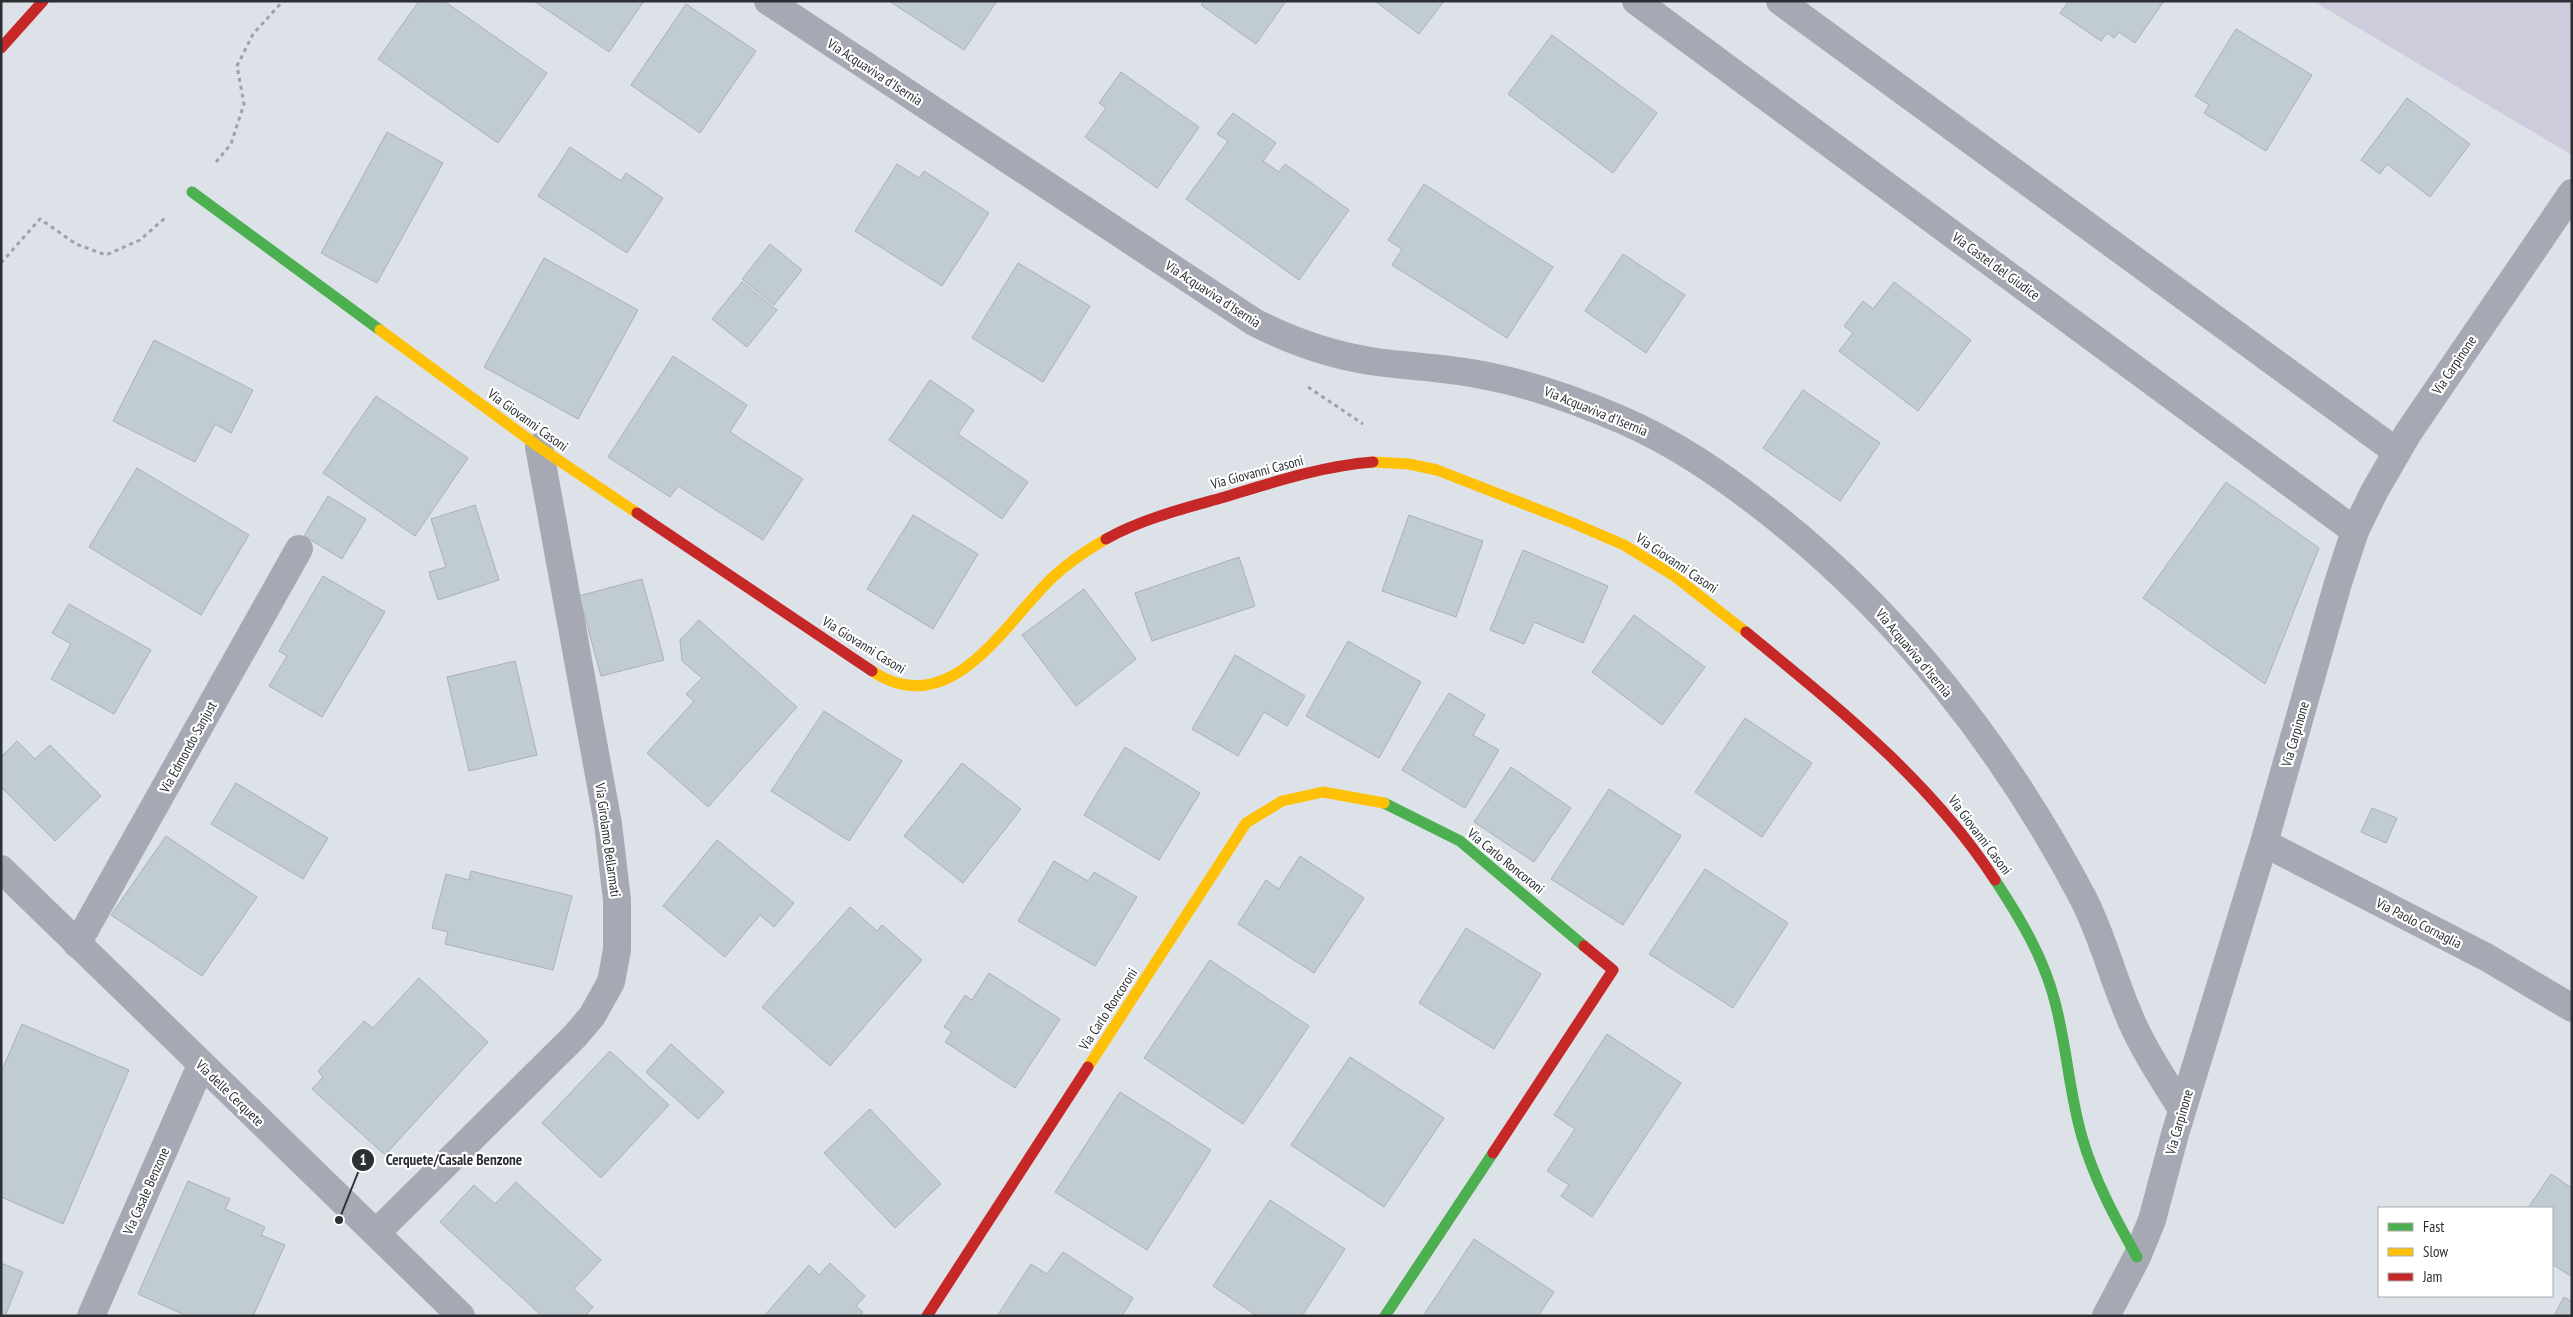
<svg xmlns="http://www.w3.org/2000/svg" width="2573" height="1317" font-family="'PT Sans Narrow',sans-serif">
<rect width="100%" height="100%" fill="#dde2e8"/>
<path fill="#cecbdc" d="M2313,1H2572V155Z"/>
<g fill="#c1cbd2" stroke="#acb0b5">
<path d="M419,1H444L547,73L498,143L378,59Z"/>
<path d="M534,1H644L609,52Z"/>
<path d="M889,1H997L964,50Z"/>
<path d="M1204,1H1286L1256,44L1201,5Z"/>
<path d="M1375,1H1444L1419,34Z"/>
<path d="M2069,1H2164L2135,43L2119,32L2114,38L2107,33L2101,41L2060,13Z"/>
<path d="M686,4L756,51L700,133L631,85Z"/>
<path d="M2236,29L2312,75L2266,151L2204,113L2209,105L2195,96Z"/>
<path d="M1552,35L1657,113L1613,173L1508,94Z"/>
<path d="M1121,72L1199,127L1157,188L1085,137L1106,108L1099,103Z"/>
<path d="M2407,98L2470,144L2430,197L2387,164L2380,174L2361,160Z"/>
<path d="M1233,113L1276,143L1263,161L1279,172L1285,164L1349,210L1299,280L1186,199L1228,141L1217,134Z"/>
<path d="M387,132L443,163L377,283L321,253Z"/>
<path d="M570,147L621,181L626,173L663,198L627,253L538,196Z"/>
<path d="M897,164L919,178L924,171L989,213L942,286L855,231Z"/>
<path d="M1424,184L1553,267L1507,338L1392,265L1402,249L1388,240Z"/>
<path d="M770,244L802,270L774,305L742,279Z"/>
<path d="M1623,254L1685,295L1646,353L1585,311Z"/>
<path d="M544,258L638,310L578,419L484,367Z"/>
<path d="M1018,263L1090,306L1043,382L972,338Z"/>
<path d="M742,282L777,310L747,347L712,319Z"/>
<path d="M1894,282L1971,340L1918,411L1839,351L1853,333L1844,326L1863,301L1873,309Z"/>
<path d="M154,340L253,390L231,433L215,424L195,462L113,421Z"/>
<path d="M673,356L747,405L730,432L803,479L763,540L678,486L670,497L608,457Z"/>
<path d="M930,380L974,410L958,434L1028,482L1002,519L889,440Z"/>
<path d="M1803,390L1880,443L1840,501L1763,448Z"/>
<path d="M376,396L468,458L415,536L323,473Z"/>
<path d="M137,468L249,535L201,615L89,547Z"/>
<path d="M2226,482L2319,548L2265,684L2143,598Z"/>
<path d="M328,496L366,519L342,559L304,536Z"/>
<path d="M475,505L499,580L438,600L429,572L446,567L431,519Z"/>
<path d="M913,515L978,554L933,629L867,589Z"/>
<path d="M1409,515L1483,541L1456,617L1382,591Z"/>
<path d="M1523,550L1608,586L1583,643L1534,622L1524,644L1490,630Z"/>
<path d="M1239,557L1255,606L1152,641L1135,593Z"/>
<path d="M323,576L385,612L322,717L269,686L287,656L279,651Z"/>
<path d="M642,579L664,660L601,676L579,596Z"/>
<path d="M1084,589L1136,659L1076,706L1022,635Z"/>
<path d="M69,604L151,650L114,714L51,679L71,644L52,633Z"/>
<path d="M1634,615L1705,667L1662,725L1592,672Z"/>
<path d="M699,620L797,707L708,807L647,753L694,701L686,694L702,678L682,661L680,640Z"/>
<path d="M1348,641L1421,682L1379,758L1306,716Z"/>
<path d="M1235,655L1305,696L1287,726L1264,712L1238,756L1192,729Z"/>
<path d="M515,661L537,755L469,771L447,677Z"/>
<path d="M1449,693L1485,715L1473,735L1499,750L1465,808L1402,770Z"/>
<path d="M824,711L902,761L849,841L771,791Z"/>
<path d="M1745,718L1812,763L1762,837L1695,792Z"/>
<path d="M17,741L35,759L50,745L101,796L55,841L1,787V757Z"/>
<path d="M1125,747L1200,793L1159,860L1084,815Z"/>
<path d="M962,763L1021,809L963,883L904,836Z"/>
<path d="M1511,767L1571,808L1534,862L1474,822Z"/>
<path d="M236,783L328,838L303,879L211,824Z"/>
<path d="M1609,789L1681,836L1623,925L1551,879Z"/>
<path d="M2372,808L2397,818L2386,843L2361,832Z"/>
<path d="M166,836L257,897L202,976L111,915Z"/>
<path d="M717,840L794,903L774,927L760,915L725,957L663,906Z"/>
<path d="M1300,856L1364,898L1314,973L1238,924L1266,880L1279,889Z"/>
<path d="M1054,861L1088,881L1094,872L1137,897L1095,966L1018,921Z"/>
<path d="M1705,869L1788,923L1733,1008L1649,954Z"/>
<path d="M471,871L572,896L553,970L445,944L448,932L432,928L446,874L469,880Z"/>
<path d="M850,907L877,931L882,925L922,960L830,1066L762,1007Z"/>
<path d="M1466,928L1541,974L1494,1049L1419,1003Z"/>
<path d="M1210,960L1309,1026L1243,1124L1144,1058Z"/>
<path d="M989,973L1060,1019L1015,1088L945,1042L952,1032L944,1027L965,995L972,1000Z"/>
<path d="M419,978L488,1042L385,1155L312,1089L323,1077L318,1071L364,1021L373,1028Z"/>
<path d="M22,1024L129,1070L63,1224L1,1197V1072Z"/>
<path d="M1607,1034L1681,1083L1592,1217L1561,1196L1569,1185L1547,1171L1575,1129L1554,1115Z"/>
<path d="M671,1044L724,1092L698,1119L646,1072Z"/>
<path d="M610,1051L669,1105L601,1178L542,1123Z"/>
<path d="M1350,1057L1444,1118L1384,1207L1291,1145Z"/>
<path d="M1120,1092L1211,1150L1147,1250L1055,1192Z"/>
<path d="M870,1109L941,1184L895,1228L824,1153Z"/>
<path d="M2551,1174L2572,1188V1277L2552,1264V1208H2528Z"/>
<path d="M188,1181L230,1199L225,1209L265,1227L261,1235L285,1245L253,1316H187L138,1294Z"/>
<path d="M516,1182L601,1260L574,1289L593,1307L585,1316H542L440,1222L474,1185L495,1204Z"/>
<path d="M1270,1200L1345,1249L1302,1316H1257L1213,1286Z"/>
<path d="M1474,1239L1554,1292L1538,1316H1423Z"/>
<path d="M1063,1252L1133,1298L1122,1316H997L1031,1264L1047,1274Z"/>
<path d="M1,1263L23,1272L5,1316H1Z"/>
<path d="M830,1263L865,1296L856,1306L863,1312L860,1316H764L809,1265L819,1275Z"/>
<path d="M2564,1297L2572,1302V1316H2554Z"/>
</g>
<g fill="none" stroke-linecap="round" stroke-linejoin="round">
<g stroke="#9fa1a9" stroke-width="3" stroke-dasharray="4 4" stroke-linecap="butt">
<path d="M216,162L231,144L244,104L237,66L253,34L283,1"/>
<path d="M1,263L40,219L76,244L106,255L140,240L165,218"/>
<path d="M1308,387L1363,424"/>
</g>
<g stroke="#a6a9b3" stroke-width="28">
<path d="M768,1L1254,322C1293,342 1334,356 1377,362C1414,367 1451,368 1487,376C1534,385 1578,401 1622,420C1675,443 1720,474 1765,509C1898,612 2005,749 2083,898C2105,941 2115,988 2136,1031C2149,1058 2166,1084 2182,1109"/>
<path d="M1636,1L2355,531"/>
<path d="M1780,1L2397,452"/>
<path d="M2264,843L2486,957L2572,1008"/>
<path d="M1,869L461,1316"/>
<path d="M77,944L299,549"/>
<path d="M376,1233L575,1036L592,1016L611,982L617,950V900L608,824L539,447"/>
<path d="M91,1316L201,1065"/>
<path d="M2106,1316L2137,1257L2152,1220L2175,1134L2264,843L2338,583L2355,531L2374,492L2408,433L2572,193"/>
</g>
<g stroke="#4caf50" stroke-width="11">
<path d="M192,192L380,330"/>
<path d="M1384,803L1460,841L1584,946"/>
<path d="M1995,880C2020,918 2044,958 2055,1002C2067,1047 2069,1093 2082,1137C2094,1179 2115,1218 2137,1257"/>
<path d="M1385,1316L1493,1153"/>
</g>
<g stroke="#ffc107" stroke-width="11">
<path d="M380,330L539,447L637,513"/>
<path d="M1373,462L1409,464L1437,470L1573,523L1624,545L1673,575L1746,632"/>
<path d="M872,671C951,724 1005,622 1053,577C1069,562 1087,550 1106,539"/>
<path d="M1088,1067L1246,823L1282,801L1323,792L1384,803"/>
</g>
<g stroke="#c62828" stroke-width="11">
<path d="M1,48L43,1"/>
<path d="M637,513L872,671"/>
<path d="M1106,539C1142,519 1182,509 1221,498C1271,483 1321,466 1373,462"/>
<path d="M1746,632C1837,707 1930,780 1995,880"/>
<path d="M1493,1153L1613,970L1584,946"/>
<path d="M927,1316L1088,1067"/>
</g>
</g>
<g text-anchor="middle" stroke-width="4.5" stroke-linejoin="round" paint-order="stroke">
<g font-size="14" fill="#2c3034" stroke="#fff">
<text transform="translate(875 72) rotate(33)" y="5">Via Acquaviva d'Isernia</text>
<text transform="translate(1996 266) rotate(36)" y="5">Via Castel del Giudice</text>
<text transform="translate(1213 294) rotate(33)" y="5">Via Acquaviva d'Isernia</text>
<text transform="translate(2454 365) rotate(-56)" y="5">Via Carpinone</text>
<text transform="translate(1596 411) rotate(22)" y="5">Via Acquaviva d'Isernia</text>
<text transform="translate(528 420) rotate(36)" y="5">Via Giovanni Casoni</text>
<text transform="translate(1257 472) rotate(-15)" y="5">Via Giovanni Casoni</text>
<text transform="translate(1677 563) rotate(34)" y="5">Via Giovanni Casoni</text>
<text transform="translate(864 645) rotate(32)" y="5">Via Giovanni Casoni</text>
<text transform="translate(1914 653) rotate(50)" y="5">Via Acquaviva d'Isernia</text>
<text transform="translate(2295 734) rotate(-74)" y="5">Via Carpinone</text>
<text transform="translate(188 747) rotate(-61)" y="5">Via Edmondo Sanjust</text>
<text transform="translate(1980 835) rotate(53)" y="5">Via Giovanni Casoni</text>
<text transform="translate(608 840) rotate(82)" y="5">Via Girolamo Bellarmati</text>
<text transform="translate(1506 861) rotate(39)" y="5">Via Carlo Roncoroni</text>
<text transform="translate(2419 923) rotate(27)" y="5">Via Paolo Cornaglia</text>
<text transform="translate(1108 1009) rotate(-57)" y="5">Via Carlo Roncoroni</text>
<text transform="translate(230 1093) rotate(44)" y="5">Via delle Cerquete</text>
<text transform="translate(2179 1122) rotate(-74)" y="5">Via Carpinone</text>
<text transform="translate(146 1191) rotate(-66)" y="5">Via Casale Benzone</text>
</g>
</g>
<path fill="none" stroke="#2c3034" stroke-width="2" d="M339 1220L363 1160"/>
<g fill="#2c3034" stroke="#fff" stroke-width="2">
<circle cx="339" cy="1220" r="5"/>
<circle cx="363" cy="1160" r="12"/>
</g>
<g font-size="15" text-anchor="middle" font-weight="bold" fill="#fff">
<text x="363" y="1165">1</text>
</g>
<g font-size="15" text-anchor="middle" font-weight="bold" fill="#2c3034" stroke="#fff" stroke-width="4.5" stroke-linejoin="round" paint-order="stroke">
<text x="454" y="1165">Cerquete/Casale Benzone</text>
</g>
<rect width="2573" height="1317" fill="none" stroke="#2c3034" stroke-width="5"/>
<rect x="2378" y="1207" width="175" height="90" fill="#ffffff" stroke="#abacae"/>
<rect x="2388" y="1223" width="25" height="8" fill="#4caf50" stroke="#abacae"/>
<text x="2423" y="1232" font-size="15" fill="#2c3034">Fast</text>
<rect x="2388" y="1248" width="25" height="8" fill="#ffc107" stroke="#abacae"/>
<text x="2423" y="1257" font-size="15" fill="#2c3034">Slow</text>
<rect x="2388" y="1273" width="25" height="8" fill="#c62828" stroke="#abacae"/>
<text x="2423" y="1282" font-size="15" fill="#2c3034">Jam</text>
</svg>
